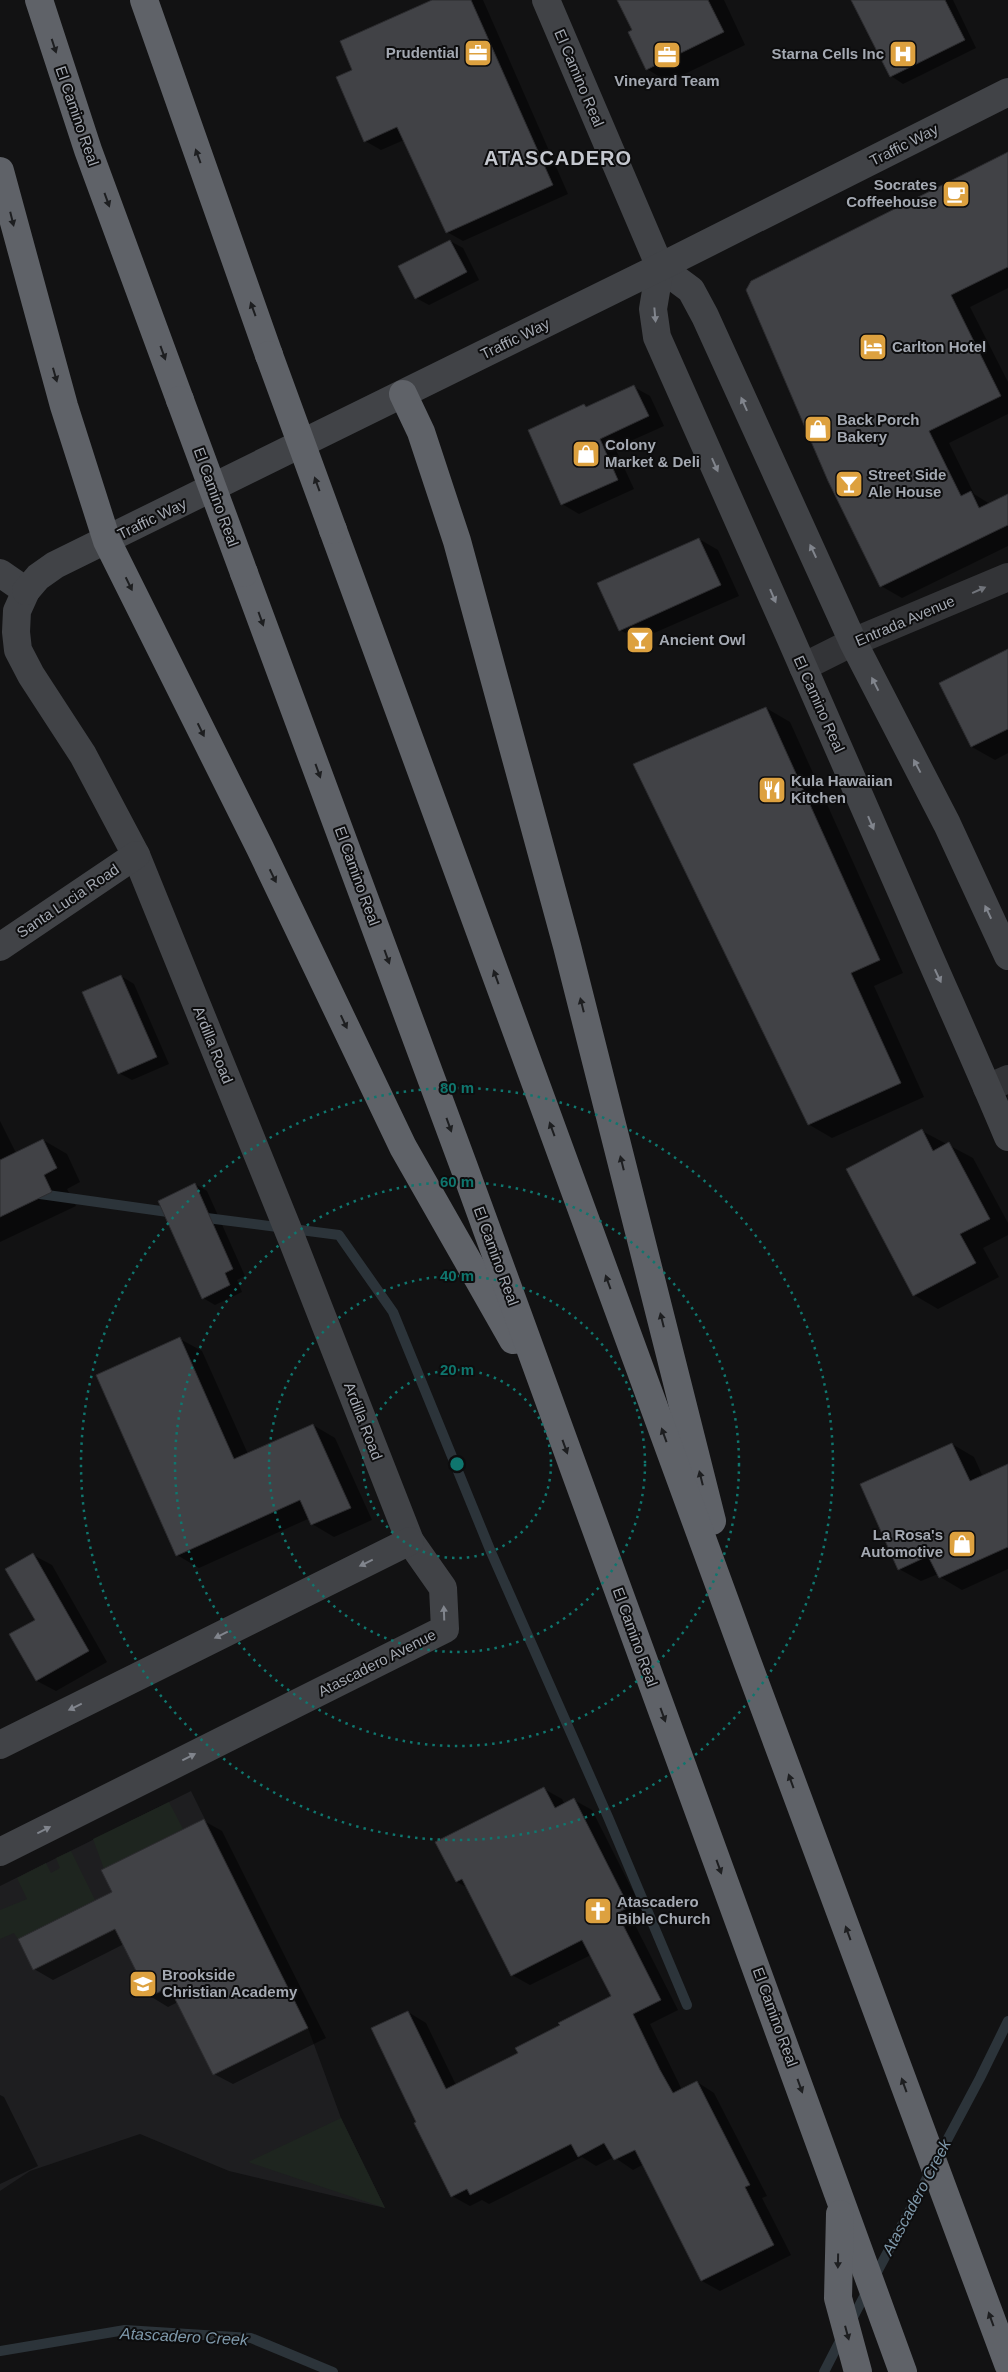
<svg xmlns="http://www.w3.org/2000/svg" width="1008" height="2372" font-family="Helvetica,sans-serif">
<rect width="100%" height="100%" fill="#121213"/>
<path fill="#1e1e20" d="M191,1791L308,2028L341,2118L385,2208L229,2171L140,2134L30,2171L0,2191V1886Z"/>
<g fill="#1e251f">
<path d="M169,1802L183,1829L104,1869L93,1839Z"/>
<path d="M71,1851L95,1900L18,1939L14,1933L0,1939V1910L27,1899L17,1878L46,1863L51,1873L60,1868L56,1858Z"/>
<path d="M341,2118L385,2208L248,2162Z"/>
</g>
<g fill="#0007" fill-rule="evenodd">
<path d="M434,0H483L568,194L463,241L447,232L404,140L381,150L365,141L354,71Z"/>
<path d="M619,0H724L745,45L668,82L647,69L634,31Z"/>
<path d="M853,0H953L976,48L903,84L891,76Z"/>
<path d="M1008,153V288L970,307L1008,382V414L949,443L974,494L990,504L1008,496V546L902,598L881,586L829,478Z"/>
<path d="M450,241L463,248L479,280L429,305L416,298Z"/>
<path d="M634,387L650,396L664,426L615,448L634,489L579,514L562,504L584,406L588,408Z"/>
<path d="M699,539L718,550L739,596L638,640L620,630Z"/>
<path d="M1008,650V753L995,760L972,747Z"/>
<path d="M766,708L790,722L903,973L874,986L924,1097L832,1138L808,1124Z"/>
<path d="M121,976L134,984L169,1064L132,1080L119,1073Z"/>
<path d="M0,1121L16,1153L43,1140L67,1154L80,1182L67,1189L76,1206L0,1242Z"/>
<path d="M922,1131L973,1158L1008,1223V1235L983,1248L999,1277L938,1309L914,1295Z"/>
<path d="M195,1184L207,1191L245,1276L237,1280L242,1292L215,1305L203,1298Z"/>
<path d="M180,1339L202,1351L248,1454L313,1425L335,1438L372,1520L334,1537L312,1524L310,1518L199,1568L177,1555Z"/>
<path d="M952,1444L974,1457L983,1477L1008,1465V1569L962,1590L940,1577L938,1574L921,1581L899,1569Z"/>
<path d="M33,1555L52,1565L107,1662L56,1691L37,1681L11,1635L36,1620Z"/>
<path d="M544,1789L562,1799L565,1805L574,1800L592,1810L646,1917L634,1923L678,2010L650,2024L682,2090L697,2082L714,2093L767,2196L762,2198L791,2255L720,2291L702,2281L644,2164L633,2170L614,2157L596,2166L582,2157L489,2204L482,2200L470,2206L452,2196L408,2012L426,2023L456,2085L519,2054L562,2026L612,1996L591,1955L530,1985L512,1975L468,1888L457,1882L437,1842Z"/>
<path d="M204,1821L222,1831L326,2038L233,2084L214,2074L178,2002L168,2007L150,1996L124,1944L53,1980L34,1969L114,1892ZM174,1983L176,1985L159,1993V1990Z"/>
<path d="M0,2095L4,2097L38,2166L0,2184Z"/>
</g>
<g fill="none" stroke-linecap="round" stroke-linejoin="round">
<g stroke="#2c343a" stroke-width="10">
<path d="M33,1193L175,1213"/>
<path d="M199,1217L339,1235L393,1312L491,1552L608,1817L687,2005"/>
<path d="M850,2323L980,2078L1008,2021"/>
<path d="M0,2351L125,2330L251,2338L333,2372"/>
<path d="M824,2372L843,2335"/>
</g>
</g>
<g fill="#414246" stroke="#2c2c2f">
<path d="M432,0H471L553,185L446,233L397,127L364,142L336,77L352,70L340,41Z"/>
<path d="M617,0H708L724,32L646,70L628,32L632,30Z"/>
<path d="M851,0H945L965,40L890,77Z"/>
<path d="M1008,152V267L951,295L1001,396L929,431L961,496L971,491L979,508L1008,494V525L880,587L828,481L746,290L751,281Z"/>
<path d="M450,240L467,272L415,299L398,266Z"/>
<path d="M634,385L649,416L600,439L618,480L561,505L528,430L584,404L586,407Z"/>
<path d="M699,538L721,585L619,631L597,583Z"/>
<path d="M1008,649V729L971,747L939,683Z"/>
<path d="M766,707L880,960L851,973L901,1083L808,1125L633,764Z"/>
<path d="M121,975L157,1057L118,1074L82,992Z"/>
<path d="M922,1129L933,1151L949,1142L990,1219L960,1234L976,1263L913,1296L846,1169Z"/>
<path d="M43,1139L57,1168L44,1175L52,1192L0,1217V1160Z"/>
<path d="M195,1183L233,1269L225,1273L230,1285L202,1299L158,1201Z"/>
<path d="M180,1337L234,1459L313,1424L351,1508L311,1525L300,1500L176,1556L96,1375Z"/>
<path d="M952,1443L970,1481L1008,1464V1547L939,1578L928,1556L898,1570L860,1484Z"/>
<path d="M33,1553L89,1651L36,1681L9,1634L35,1620L5,1569Z"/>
<path d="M544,1787L555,1808L574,1798L629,1907L617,1913L661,2000L633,2014L660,2070L673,2093L697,2081L750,2185L745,2187L774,2245L701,2281L635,2150L614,2160L604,2143L578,2157L571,2144L470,2195L467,2189L451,2197L414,2123L416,2122L371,2028L408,2011L446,2089L518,2053L515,2048L560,2025L558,2023L611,1996L582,1940L511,1976L462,1879L456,1882L435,1842Z"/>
<path d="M204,1819L308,2028L213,2075L169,1987L149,1997L115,1929L33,1970L18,1939L112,1892L101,1870Z"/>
</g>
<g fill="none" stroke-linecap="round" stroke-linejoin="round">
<g stroke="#333437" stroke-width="28">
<path d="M803,667L853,642L1008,577"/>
<path d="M987,1088L1008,1079"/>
</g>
<g stroke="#414347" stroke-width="28">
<path d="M546,0L660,267L691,290L705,316L853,642L947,824L1008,956"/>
<path d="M660,267L653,309L657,337C742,526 825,717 908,907C941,984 976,1060 1008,1137"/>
<path d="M0,573L26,591L17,611L16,632L18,650L31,675L83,755L136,855L291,1237L410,1541L443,1588L445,1629L0,1852"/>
<path d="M26,591L38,577L55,565L660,267L1008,92"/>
<path d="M0,947L136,855"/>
<path d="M0,1745L410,1541"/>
</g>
<g stroke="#5f6268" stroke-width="28">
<path d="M39,0L88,150L180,400"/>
<path d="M144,0L269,355"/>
<path d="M0,171L64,406L107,541L260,848L403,1147L513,1340"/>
<path d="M403,394L421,432L457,541L567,946L712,1521"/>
<path d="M333,530L747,1661L1008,2364"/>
<path d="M244,573L464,1167L903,2372"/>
<path d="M840,2214L838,2298L858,2372"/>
</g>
<g stroke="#5f6268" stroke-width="28">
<path d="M269,355L333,530"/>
<path d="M180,400L244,573"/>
</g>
</g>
<defs><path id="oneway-solid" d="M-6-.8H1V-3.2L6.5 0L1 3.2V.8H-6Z" transform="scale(1.25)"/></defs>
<g fill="#1d1e20">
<use href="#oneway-solid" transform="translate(54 46) rotate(72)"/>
<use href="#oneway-solid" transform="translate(198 156) rotate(-110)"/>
<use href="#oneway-solid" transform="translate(107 200) rotate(70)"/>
<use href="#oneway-solid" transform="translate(12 219) rotate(76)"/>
<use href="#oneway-solid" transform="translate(253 309) rotate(-110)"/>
<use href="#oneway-solid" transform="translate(163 353) rotate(70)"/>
<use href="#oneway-solid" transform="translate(55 375) rotate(74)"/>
<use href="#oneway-solid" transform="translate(317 484) rotate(-110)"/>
<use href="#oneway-solid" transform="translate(129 584) rotate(64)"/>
<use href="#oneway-solid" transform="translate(261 619) rotate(70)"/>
<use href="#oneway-solid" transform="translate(201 730) rotate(64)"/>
<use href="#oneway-solid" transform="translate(318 771) rotate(70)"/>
<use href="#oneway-solid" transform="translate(273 876) rotate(64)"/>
<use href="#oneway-solid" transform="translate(387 957) rotate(70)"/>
<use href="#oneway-solid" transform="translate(496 977) rotate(-110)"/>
<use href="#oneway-solid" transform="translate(582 1005) rotate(-104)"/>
<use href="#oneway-solid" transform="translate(344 1022) rotate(65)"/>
<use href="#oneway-solid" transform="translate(449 1125) rotate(70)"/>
<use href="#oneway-solid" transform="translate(552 1129) rotate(-110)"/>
<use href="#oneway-solid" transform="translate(622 1163) rotate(-104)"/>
<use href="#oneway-solid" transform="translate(608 1282) rotate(-110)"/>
<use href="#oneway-solid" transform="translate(662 1320) rotate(-104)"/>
<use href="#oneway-solid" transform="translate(664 1435) rotate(-110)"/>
<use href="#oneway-solid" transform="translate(565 1447) rotate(70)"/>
<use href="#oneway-solid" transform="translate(701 1478) rotate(-104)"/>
<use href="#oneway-solid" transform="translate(663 1715) rotate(70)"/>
<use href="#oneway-solid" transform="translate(791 1781) rotate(-110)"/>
<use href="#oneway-solid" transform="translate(719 1867) rotate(70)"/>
<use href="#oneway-solid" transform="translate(848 1933) rotate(-110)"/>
<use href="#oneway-solid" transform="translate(904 2085) rotate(-110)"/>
<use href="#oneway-solid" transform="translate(800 2086) rotate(70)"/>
<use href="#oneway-solid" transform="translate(838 2261) rotate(91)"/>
<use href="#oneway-solid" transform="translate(991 2319) rotate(-110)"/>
<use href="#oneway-solid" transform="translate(847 2333) rotate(75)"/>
</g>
<g fill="#81858d">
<use href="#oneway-solid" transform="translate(655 315) rotate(85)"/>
<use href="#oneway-solid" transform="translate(744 404) rotate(-114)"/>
<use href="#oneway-solid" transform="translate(715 465) rotate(66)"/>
<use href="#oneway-solid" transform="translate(813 551) rotate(-115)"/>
<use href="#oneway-solid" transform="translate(773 596) rotate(67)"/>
<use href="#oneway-solid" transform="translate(875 684) rotate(-117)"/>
<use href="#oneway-solid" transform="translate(917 766) rotate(-118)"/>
<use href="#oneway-solid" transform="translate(871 823) rotate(67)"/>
<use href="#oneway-solid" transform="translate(988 912) rotate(-115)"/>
<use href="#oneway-solid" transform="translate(938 976) rotate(65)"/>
<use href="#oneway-solid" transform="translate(366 1563) rotate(154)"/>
<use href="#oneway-solid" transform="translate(444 1613) rotate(-92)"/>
<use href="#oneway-solid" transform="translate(221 1635) rotate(154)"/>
<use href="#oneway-solid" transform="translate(75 1707) rotate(154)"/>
<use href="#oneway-solid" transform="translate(189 1757) rotate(-27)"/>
<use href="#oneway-solid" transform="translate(44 1830) rotate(-27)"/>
</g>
<use fill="#71747b" href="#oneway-solid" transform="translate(979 590) rotate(-24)"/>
<g fill="none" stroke="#0f766e" stroke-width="2.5" stroke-dasharray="2.5 5">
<circle cx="457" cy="1464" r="94"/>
<circle cx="457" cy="1464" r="188"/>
<circle cx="457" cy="1464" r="282"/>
<circle cx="457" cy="1464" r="376"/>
</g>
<defs>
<symbol id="office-square" viewBox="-11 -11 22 22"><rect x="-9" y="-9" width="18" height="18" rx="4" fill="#dda13f" stroke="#0d0d0e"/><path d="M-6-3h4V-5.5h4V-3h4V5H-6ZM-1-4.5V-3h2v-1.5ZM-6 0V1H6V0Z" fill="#fff"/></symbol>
<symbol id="hospital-square" viewBox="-11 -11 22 22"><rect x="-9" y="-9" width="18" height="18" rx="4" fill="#dda13f" stroke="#0d0d0e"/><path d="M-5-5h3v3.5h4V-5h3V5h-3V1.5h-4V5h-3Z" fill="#fff"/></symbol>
<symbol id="cafe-square" viewBox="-11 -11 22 22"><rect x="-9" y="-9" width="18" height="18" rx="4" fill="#dda13f" stroke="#0d0d0e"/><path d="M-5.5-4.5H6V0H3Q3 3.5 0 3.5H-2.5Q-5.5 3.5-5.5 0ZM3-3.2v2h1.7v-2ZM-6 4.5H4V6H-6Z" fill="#fff"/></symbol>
<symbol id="hotel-square" viewBox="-11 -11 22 22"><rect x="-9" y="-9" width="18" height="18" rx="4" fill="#dda13f" stroke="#0d0d0e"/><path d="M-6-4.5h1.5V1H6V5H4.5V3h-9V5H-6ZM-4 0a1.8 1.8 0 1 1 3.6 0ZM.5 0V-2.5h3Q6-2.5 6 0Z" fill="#fff"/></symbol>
<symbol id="shop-square" viewBox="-11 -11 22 22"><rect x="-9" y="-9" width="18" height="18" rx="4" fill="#dda13f" stroke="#0d0d0e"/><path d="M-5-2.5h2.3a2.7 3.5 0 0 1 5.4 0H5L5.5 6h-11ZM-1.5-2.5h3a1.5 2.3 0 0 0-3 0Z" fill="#fff"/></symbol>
<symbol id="bar-square" viewBox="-11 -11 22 22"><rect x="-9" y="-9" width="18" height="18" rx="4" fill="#dda13f" stroke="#0d0d0e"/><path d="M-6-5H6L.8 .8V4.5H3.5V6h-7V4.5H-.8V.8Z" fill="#fff"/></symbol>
<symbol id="restaurant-square" viewBox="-11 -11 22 22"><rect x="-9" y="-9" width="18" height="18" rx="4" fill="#dda13f" stroke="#0d0d0e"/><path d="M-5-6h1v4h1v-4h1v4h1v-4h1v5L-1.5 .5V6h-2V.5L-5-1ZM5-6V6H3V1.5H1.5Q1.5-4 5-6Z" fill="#fff"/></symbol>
<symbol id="church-square" viewBox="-11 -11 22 22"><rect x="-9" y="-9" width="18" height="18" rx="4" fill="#dda13f" stroke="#0d0d0e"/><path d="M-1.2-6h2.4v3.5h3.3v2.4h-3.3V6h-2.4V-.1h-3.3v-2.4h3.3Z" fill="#fff"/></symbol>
<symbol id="school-square" viewBox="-11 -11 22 22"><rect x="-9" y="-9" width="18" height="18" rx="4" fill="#dda13f" stroke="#0d0d0e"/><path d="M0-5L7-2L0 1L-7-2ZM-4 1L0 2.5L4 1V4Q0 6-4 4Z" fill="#fff"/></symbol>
</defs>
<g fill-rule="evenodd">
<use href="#office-square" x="462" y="37" width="32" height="32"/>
<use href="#hospital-square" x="887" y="38" width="32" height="32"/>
<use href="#office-square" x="651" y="39" width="32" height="32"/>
<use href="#cafe-square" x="940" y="178" width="32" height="32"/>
<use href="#hotel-square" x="857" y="331" width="32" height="32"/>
<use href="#shop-square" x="802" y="413" width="32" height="32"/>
<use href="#shop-square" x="570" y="438" width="32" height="32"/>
<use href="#bar-square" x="833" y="468" width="32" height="32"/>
<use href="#bar-square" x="624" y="624" width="32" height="32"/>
<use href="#restaurant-square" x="756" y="774" width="32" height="32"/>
<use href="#shop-square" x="946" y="1528" width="32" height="32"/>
<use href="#church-square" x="582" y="1895" width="32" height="32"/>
<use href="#school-square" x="127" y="1968" width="32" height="32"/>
</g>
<g text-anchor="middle" stroke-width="4" stroke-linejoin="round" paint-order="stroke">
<g font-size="15" font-weight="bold" fill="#a4a9b2" stroke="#0d0d0e" text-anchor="start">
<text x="459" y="58" text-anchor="end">Prudential</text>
<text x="884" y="59" text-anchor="end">Starna Cells Inc</text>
<text x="667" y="86" text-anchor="middle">Vineyard Team</text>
<text x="937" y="190" text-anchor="end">Socrates<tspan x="937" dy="17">Coffeehouse</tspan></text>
<text x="892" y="352">Carlton Hotel</text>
<text x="837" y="425">Back Porch<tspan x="837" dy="17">Bakery</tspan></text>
<text x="605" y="450">Colony<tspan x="605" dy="17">Market &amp; Deli</tspan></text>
<text x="868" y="480">Street Side<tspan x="868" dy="17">Ale House</tspan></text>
<text x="659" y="645">Ancient Owl</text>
<text x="791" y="786">Kula Hawaiian<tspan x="791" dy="17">Kitchen</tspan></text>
<text x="943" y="1540" text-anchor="end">La Rosa's<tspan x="943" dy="17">Automotive</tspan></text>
<text x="617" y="1907">Atascadero<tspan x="617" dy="17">Bible Church</tspan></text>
<text x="162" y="1980">Brookside<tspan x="162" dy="17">Christian Academy</tspan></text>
</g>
<g font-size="15" fill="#a4a9b2" stroke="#0d0d0e">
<text transform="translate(579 78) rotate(67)" y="5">El Camino Real</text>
<text transform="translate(77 116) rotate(71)" y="5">El Camino Real</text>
<text transform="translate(904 145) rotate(-27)" y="5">Traffic Way</text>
<text transform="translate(515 339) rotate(-26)" y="5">Traffic Way</text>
<text transform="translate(216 497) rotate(70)" y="5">El Camino Real</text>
<text transform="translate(152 519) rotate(-26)" y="5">Traffic Way</text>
<text transform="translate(905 621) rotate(-23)" y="5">Entrada Avenue</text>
<text transform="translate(819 704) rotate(66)" y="5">El Camino Real</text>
<text transform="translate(357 876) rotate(70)" y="5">El Camino Real</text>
<text transform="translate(68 901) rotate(-34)" y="5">Santa Lucia Road</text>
<text transform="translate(213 1045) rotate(68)" y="5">Ardilla Road</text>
<text transform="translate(496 1256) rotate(70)" y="5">El Camino Real</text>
<text transform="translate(363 1421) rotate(69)" y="5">Ardilla Road</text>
<text transform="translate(635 1637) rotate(70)" y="5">El Camino Real</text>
<text transform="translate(377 1663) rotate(-27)" y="5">Atascadero Avenue</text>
<text transform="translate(775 2017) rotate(70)" y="5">El Camino Real</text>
</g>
<g font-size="16" font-style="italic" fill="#7e98aa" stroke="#0d0d0e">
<text transform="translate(916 2197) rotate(-62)" y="6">Atascadero Creek</text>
<text transform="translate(184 2336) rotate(3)" y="6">Atascadero Creek</text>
</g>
<g font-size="20" font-weight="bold" letter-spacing="1" fill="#c5c8cf" stroke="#0d0d0e">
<text x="558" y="165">ATASCADERO</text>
</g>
</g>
<circle cx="457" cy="1464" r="8" fill="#0f766e" stroke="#0d0d0e" stroke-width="2.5"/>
<g font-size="15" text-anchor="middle" font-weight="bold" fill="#0f766e" stroke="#0d0d0e" stroke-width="4" stroke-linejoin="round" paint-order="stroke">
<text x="457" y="1093">80 m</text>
<text x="457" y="1187">60 m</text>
<text x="457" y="1281">40 m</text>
<text x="457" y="1375">20 m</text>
</g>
</svg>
